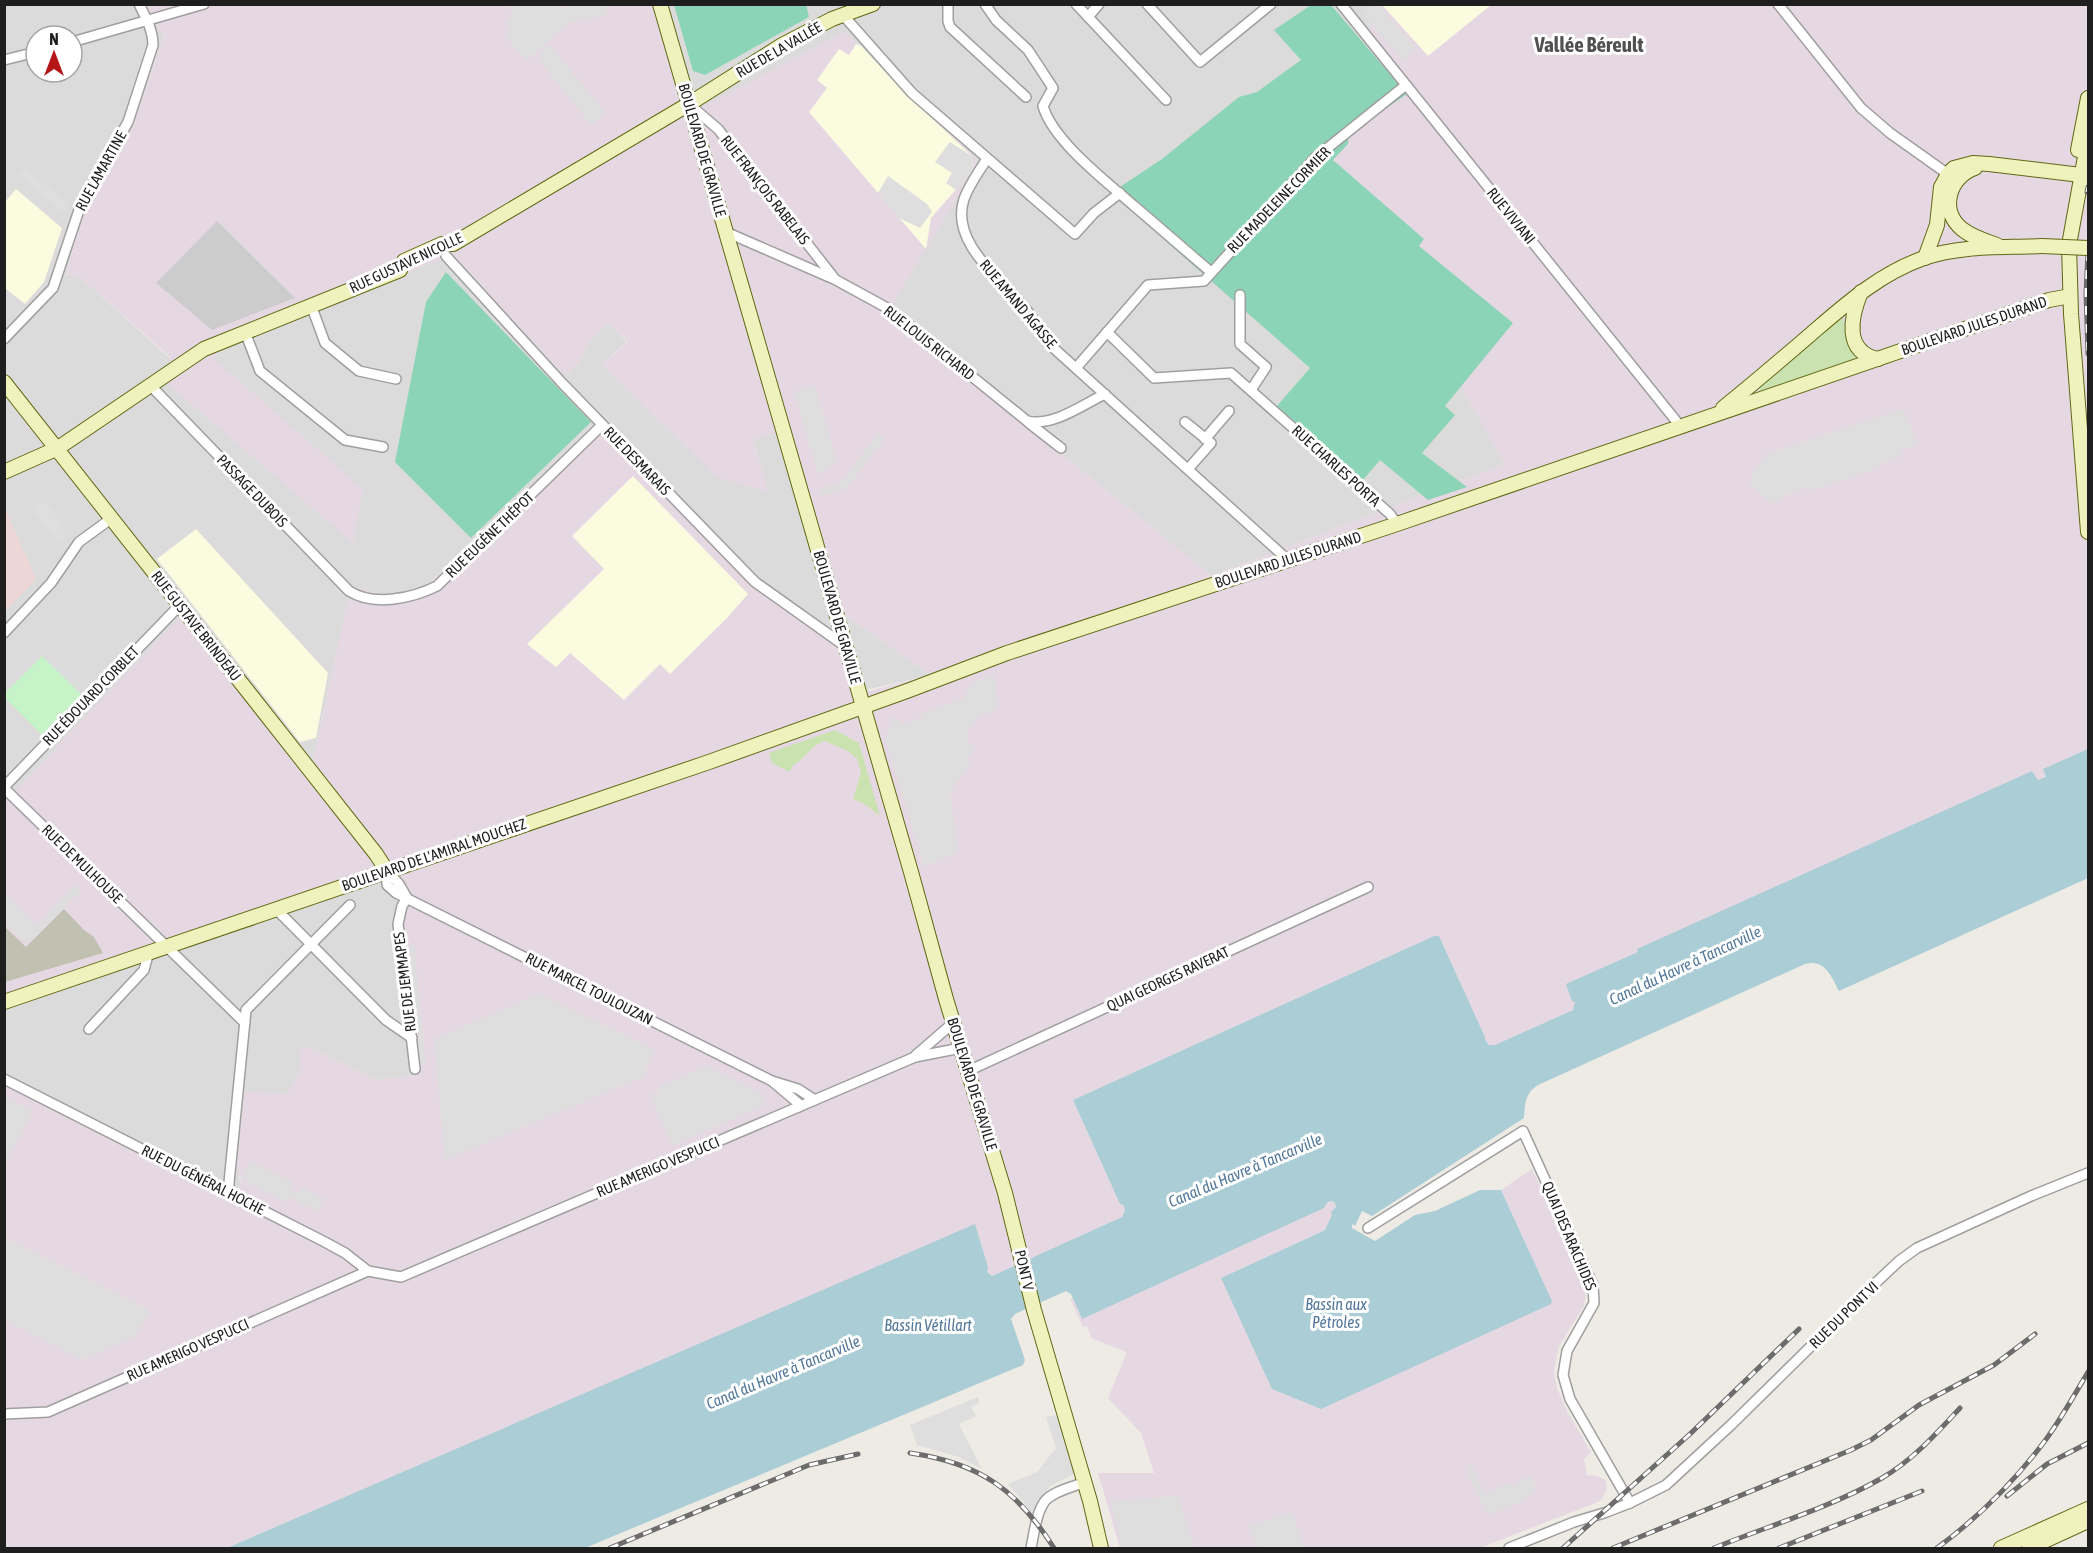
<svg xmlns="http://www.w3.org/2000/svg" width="2093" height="1553" font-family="'Asap Condensed',sans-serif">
<rect width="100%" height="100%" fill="#eeebe5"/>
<g fill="#dcdbdb" fill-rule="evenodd">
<path d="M5,5H147L164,37L133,127L84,209L66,274L81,278L174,362L212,357L239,341L453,254L563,373L568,374L579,361L589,342L608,322L627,342L602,364L767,491L753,438L787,430L845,615L931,675L852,693L841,652L825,636L755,589L593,425L447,568L426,585L400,593H377L351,587L309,780L5,802ZM36,36H72V72H36Z"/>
<path d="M653,5H1380L1322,143L1505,464L1212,576L887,313L978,161L685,117Z"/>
<path d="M387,871L407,898L417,1076L375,1080L308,1047L301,1070L239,1177L242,1185L228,1193L5,1079L4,1002Z"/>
</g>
<path fill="#edd6d6" d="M5,508L36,579L5,612H4Z"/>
<g fill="#e6d8e3">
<path d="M147,5H653L685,116L844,32L979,161L887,313L1212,576L1505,464L1322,143L1380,5H2088V749L2043,769L2046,777L2038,780L2032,772L1638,950L1639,952L1575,1002V1007L1571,1011L1495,1045H1489L1485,1040V1037L1439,936H1434L1073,1100L1120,1204L1123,1205L1125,1210L1122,1217L995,1275L990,1276L987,1272L988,1267L975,1225L227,1548H5L4,1079L228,1193L242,1184L237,1165L244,1092L287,1094L301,1070L299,1050L308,1047L375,1080L416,1076L398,924L407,898L387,885V872L5,1002V802L181,616L309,780L351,586L377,593H400L426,585L447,568L594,425L755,589L825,636L841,652L853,695L931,675L845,615L787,430L753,439L768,492L716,477L602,364L628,342L608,322L589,342L579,361L568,374L562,373L453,254L239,341L212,357L363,489L353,543L170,386L159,372L173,362L169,356L81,278L66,274L84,209L133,127L164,37Z"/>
<path d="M1532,1169L1587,1284L1584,1306L1559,1346L1554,1371L1557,1388L1568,1413L1591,1452L1584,1459L1587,1475L1598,1476L1606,1480L1607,1488L1602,1499L1598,1502L1480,1548H1120L1098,1473H1154L1141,1433L1108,1398L1127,1352L1091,1338V1336L1087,1326L1083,1327L1070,1299L1073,1298L1081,1318L1324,1207L1330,1201L1335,1203L1336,1207L1325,1230L1221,1278L1552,1301L1501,1190Z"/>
</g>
<g fill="#fbfbe0">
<path d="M1382,5H1491L1428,56Z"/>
<path d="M856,44L860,45L908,96L972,156L973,170L931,218L926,249L809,112L827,88L817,80L839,49L849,55Z"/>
<path d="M16,189L62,228L44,282L25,304L5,288V202Z"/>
<path d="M633,476L748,594L727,618L670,674L660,664L624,700L570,653L556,667L527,644L604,569L572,536Z"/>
<path d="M196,529L328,673L316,738L300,742L157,559Z"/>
</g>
<path fill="#ccc" d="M217,221L295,298L212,330L156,283Z"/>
<path fill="#c1c1b1" d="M64,909L84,930L94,937L103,953L5,982V927L26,947Z"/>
<g fill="#cae2b0">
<path d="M1841,316C1846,322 1844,329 1846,336C1851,348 1860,356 1872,360L1801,383L1759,392L1760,387Z"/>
<path d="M835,730L859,743L880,816L863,803L853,799L861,773L857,759L848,751L824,741C807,748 807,758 793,765L790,772L772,763L769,753Z"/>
</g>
<path fill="#c7f3c9" d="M42,656L82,695L42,735L5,698L4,694Z"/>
<g fill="#8cd4b7">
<path d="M674,5H806L809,17L705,75L693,71Z"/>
<path d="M1311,5H1331L1407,94L1349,134L1348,144L1333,160L1424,239L1419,246L1513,323L1445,406L1455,415L1422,453L1467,487L1428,500L1380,460L1362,481L1277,406L1310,368L1111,193L1162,159L1239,97L1257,92L1301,60L1274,30Z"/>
<path d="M446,272L591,422L471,538L395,462L426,302Z"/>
</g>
<g fill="#dedede">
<path d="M507,5H559L566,10L567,5H606L607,15L569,23L526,61L505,36L510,30L506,22L514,15Z"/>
<path d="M1372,5H1378L1416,48L1403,61L1362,13Z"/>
<path d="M549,44L606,113L591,125L538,59L541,55L539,52Z"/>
<path d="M950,142L972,156L973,170L956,190L946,183L952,173L935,162Z"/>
<path d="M25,168L69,205L63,212L19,175Z"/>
<path d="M888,176L927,204L932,212L920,228L899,218L878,193Z"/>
<path d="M815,385L837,461L818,475L794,392Z"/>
<path d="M1903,409L1918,444L1899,451L1901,456L1880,464L1881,467L1811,491L1808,487L1789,494L1772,504L1749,483L1755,469L1768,453Z"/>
<path d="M879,433L885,438L846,489L822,496L819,488L841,482Z"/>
<path d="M44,501L67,529L62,534L65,538L60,543L31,508L37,503L39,505Z"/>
<path d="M993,675L996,684L997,705L991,713L981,714L967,732L968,743L975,748L966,760L971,764L955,785L950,796L958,845L955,854L922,867L921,855L885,739L893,717L903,724L923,717L922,713L963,699L972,683Z"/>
<path d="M75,885L82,890L27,944L5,922V899L7,895L37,925Z"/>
<path d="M409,945H414L426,1065L421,1066Z"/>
<path d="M540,994L655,1050L643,1077L445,1160L434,1039Z"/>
<path d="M707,1066L763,1094L762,1097L765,1105L672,1146L650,1095L656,1093L661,1086Z"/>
<path d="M4,1097L33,1111L6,1163H4Z"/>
<path d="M250,1161L293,1182L291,1189L299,1193L302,1187L324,1199L318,1212L289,1197L285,1202L241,1179Z"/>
<path d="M4,1237L150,1310L135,1337L82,1360L5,1320Z"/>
<path d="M978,1397L979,1403L971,1407L976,1416L959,1424L982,1469L959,1457L917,1445L910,1425Z"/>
<path d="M1058,1415L1077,1472L1049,1487L1034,1515L1008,1484L1037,1472L1056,1448L1046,1417Z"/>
<path d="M1471,1463L1485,1494L1507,1483L1513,1485L1531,1475L1536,1486L1533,1494L1510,1507L1491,1514L1486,1513L1467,1471Z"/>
<path d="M1178,1496L1195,1548H1123L1110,1501Z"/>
<path d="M1292,1512L1304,1548H1263L1255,1544L1249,1526Z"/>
</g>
<path fill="#aacdd6" d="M2088,749V878L1839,991C1831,976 1825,959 1805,964L1538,1085C1525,1093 1525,1104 1524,1118L1372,1216L1362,1211L1355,1226L1352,1224V1228L1375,1241L1415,1215L1435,1211L1480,1190H1501L1552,1301L1551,1304L1321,1409L1272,1389L1221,1278L1325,1230L1332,1215L1331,1212L1336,1207L1335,1203L1331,1201L1328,1202L1324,1208L1082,1319L1071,1294L1066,1291L1015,1314L1011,1319L1025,1360L1023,1365L585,1548H227L975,1224L988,1267L987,1272L992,1276L1122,1217L1125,1210L1123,1205L1120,1204L1073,1100L1434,936H1439L1485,1037V1040L1489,1045H1495L1573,1010L1575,1002L1572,1001L1566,984L1638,952L1637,949L2032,771L2038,780L2046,777L2043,769Z"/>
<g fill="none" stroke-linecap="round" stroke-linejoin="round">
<defs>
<g id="street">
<path d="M948,4V21L950,27L1026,97"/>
<path d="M985,4L996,20L1028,50L1053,88L1043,106C1053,141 1106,181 1133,205C1159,227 1185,250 1211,272"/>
<path d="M1076,4L1166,100"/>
<path d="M1147,4L1200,62L1271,4"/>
<path d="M1341,4L1681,427"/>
<path d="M1778,4L1861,108L1890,133L1952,177"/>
<path d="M843,15L912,93L1075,234L1094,213L1120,193"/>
<path d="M1088,17L1099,4"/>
<path d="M72,42L204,4"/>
<path d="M4,60L36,52"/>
<path d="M690,105L718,129L834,278"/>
<path d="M987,159C979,171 969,185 964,199C949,244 1005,282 1028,312C1035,321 1041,332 1048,343L1288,560"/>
<path d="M726,232L836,280L889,309L1027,421C1053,427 1082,405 1105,394"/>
<path d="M446,256L563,384L755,582L845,646"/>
<path d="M1240,295V344L1266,367L1251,390"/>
<path d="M311,305L325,343L359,371L396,379"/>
<path d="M245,332L260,371L345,440L383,447"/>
<path d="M1107,332L1154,378L1231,373L1390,514L1397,524"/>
<path d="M4,339L53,288L80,207L128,122L153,45C153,30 146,18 139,4"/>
<path d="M1076,368L1148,285L1204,281L1315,158L1406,85"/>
<path d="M150,385L349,591C374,607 413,598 437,586L602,425"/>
<path d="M1185,422L1211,443L1188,469"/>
<path d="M1029,423L1061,448"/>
<path d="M1205,439L1229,411"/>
<path d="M4,633L51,583L79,542L112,518"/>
<path d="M4,787L179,606"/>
<path d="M4,788L245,1023"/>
<path d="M387,871V885L396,893L772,1081L798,1089L815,1100"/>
<path d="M387,871L399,884L407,898"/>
<path d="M407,898L402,906L398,924L415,1069"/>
<path d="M276,909L386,1020L412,1038"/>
<path d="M89,1029L144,970L147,959L145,954"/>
<path d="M916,1055L953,1023"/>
<path d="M968,1071L1368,887"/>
<path d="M4,1079L323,1241L345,1253L368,1271L401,1277L915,1057L961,1048"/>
<path d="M772,1081L798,1103L799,1107"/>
<path d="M228,1193L246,1010L350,905"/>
<path d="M1368,1228L1523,1131L1593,1285L1594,1303L1567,1351L1563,1375L1570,1399L1630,1503"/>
<path d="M4,1414L48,1412L368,1271"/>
<path d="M1031,1548C1034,1534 1036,1513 1045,1501C1053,1491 1073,1487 1085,1482"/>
<path d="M1509,1548L1574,1522L1604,1513L1630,1503L1666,1485L1732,1424L1865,1293L1899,1261L1917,1248L2031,1196L2088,1173"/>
</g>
<g id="secondary">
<path d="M660,4L911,872L946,999L1005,1193L1034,1310L1090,1501L1101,1548"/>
<path d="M2088,140L2069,245L2071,314L2088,532"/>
<path d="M2078,150L2088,98"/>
<path d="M1975,168C1949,177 1939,210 1962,229C1972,237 1985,241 1997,245"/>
<path d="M1925,258L1937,225L1941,187L1948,174L1954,168L1973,163L1989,164L2081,175"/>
<path d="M1861,292C1851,316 1843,352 1878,359"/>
<path d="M4,382L376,854L387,871"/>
<path d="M1723,408C1753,384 1782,359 1811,334C1846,304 1879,274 1924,258C1961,245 2002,248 2042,246"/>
<path d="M4,472L58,448L204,349L400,270L404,261L442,244H453L689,104L782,45L832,19L873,4"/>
<path d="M4,1002L709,762L907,691L1007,653L1397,524L2049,300L2070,296"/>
<path d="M2001,1548L2088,1509"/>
<path d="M2029,1548L2088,1521"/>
</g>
</defs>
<use href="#street" stroke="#9f9f9f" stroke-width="12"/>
<use href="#secondary" stroke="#606811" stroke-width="16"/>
<use href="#street" stroke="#fff" stroke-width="9"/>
<use href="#secondary" stroke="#f0f2be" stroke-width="14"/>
<defs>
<g id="rail">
<path d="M2087,192L2088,187"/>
<path d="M2088,252L2086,293L2088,354"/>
<path d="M910,1453C980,1463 1017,1490 1054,1548"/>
<path d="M2007,1496L2047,1464L2088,1443"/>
<path d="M610,1548L809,1465L858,1454"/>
<path d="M1563,1548L1690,1434L1799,1329"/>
<path d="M1613,1548L1851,1450L1871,1440L1919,1405L1994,1365L2035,1334"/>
<path d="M1714,1548C1768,1526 1832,1507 1882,1478C1913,1460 1937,1433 1960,1408"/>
<path d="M1779,1548L1922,1491"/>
<path d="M1937,1548C1979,1517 2016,1480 2047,1438C2062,1417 2075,1394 2088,1372"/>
</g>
</defs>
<use href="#rail" stroke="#6c6c6c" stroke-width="5"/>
<use href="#rail" stroke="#fff" stroke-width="3" stroke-dasharray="9" stroke-linecap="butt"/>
<defs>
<path id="secondary-bridge" d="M2042,246L2088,248"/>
</defs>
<use href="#secondary-bridge" stroke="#606811" stroke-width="16" stroke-linecap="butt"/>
<use href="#secondary-bridge" stroke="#f0f2be" stroke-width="14"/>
</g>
<g text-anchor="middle" stroke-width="6" stroke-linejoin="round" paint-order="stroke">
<g font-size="15" fill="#1e1e1e" stroke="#fff">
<text transform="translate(779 50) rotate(-30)" y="5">RUE DE LA VALLÉE</text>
<text transform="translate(702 150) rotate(74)" y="5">BOULEVARD DE GRAVILLE</text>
<text transform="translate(101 171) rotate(-61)" y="5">RUE LAMARTINE</text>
<text transform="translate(765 190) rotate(52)" y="5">RUE FRANÇOIS RABELAIS</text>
<text transform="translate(1279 200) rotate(-46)" y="5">RUE MADELEINE CORMIER</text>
<text transform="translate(1511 216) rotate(51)" y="5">RUE VIVIANI</text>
<text transform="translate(406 263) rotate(-25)" y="5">RUE GUSTAVE NICOLLE</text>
<text transform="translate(1018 304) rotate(50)" y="5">RUE AMAND AGASSE</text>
<text transform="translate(1974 326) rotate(-19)" y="5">BOULEVARD JULES DURAND</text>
<text transform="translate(929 343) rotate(38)" y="5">RUE LOUIS RICHARD</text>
<text transform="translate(637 461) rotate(46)" y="5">RUE DESMARAIS</text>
<text transform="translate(1336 466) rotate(42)" y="5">RUE CHARLES PORTA</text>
<text transform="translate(252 491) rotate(46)" y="5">PASSAGE DUBOIS</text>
<text transform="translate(490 535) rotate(-44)" y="5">RUE EUGÈNE THÉPOT</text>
<text transform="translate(1288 560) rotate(-18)" y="5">BOULEVARD JULES DURAND</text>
<text transform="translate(837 617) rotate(74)" y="5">BOULEVARD DE GRAVILLE</text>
<text transform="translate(196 626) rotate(52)" y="5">RUE GUSTAVE BRINDEAU</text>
<text transform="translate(91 696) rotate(-46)" y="5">RUE ÉDOUARD CORBLET</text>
<text transform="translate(434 855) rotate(-19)" y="5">BOULEVARD DE L'AMIRAL MOUCHEZ</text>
<text transform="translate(82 864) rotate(44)" y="5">RUE DE MULHOUSE</text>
<text transform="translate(1168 979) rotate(-25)" y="5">QUAI GEORGES RAVERAT</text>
<text transform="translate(405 982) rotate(-97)" y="5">RUE DE JEMMAPES</text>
<text transform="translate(589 989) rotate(27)" y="5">RUE MARCEL TOULOUZAN</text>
<text transform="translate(972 1084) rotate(73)" y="5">BOULEVARD DE GRAVILLE</text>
<text transform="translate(658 1167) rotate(-23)" y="5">RUE AMERIGO VESPUCCI</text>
<text transform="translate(203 1180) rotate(27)" y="5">RUE DU GÉNÉRAL HOCHE</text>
<text transform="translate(1569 1236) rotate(67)" y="5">QUAI DES ARACHIDES</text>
<text transform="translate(1024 1270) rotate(77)" y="5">PONT V</text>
<text transform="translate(1844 1315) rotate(-44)" y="5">RUE DU PONT VI</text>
<text transform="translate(188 1350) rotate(-24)" y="5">RUE AMERIGO VESPUCCI</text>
</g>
<g font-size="16" font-style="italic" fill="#52789b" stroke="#fff">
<text transform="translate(1685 965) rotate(-25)" y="6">Canal du Havre à Tancarville</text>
<text transform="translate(1245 1170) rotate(-23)" y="6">Canal du Havre à Tancarville</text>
<text x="1336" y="1310">Bassin aux<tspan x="1336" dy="18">Pétroles</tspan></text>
<text x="928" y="1331">Bassin Vétillart</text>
<text transform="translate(783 1372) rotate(-23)" y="6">Canal du Havre à Tancarville</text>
</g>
<g font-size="21" font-weight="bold" fill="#515151" stroke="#fff">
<text x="1589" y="52">Vallée Béreult</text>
</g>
</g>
<rect width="2093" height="1553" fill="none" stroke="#1e1e1e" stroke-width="12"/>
<g transform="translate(54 54)"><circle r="28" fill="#ffffff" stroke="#a5a5a5" stroke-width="1.5"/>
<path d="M0-4.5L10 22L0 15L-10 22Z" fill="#b51719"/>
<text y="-9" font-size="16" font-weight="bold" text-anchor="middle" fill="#1e1e1e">N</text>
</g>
</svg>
